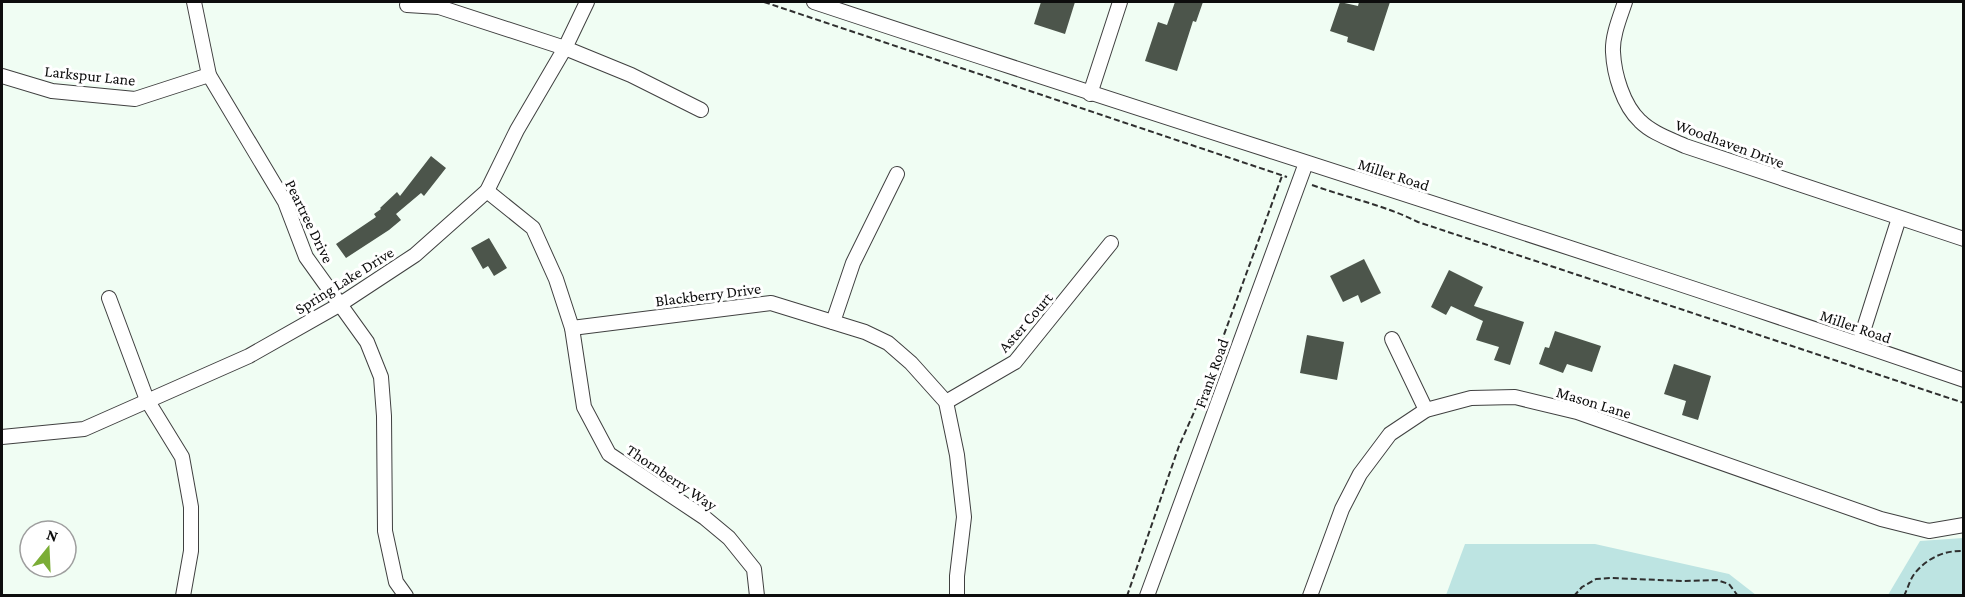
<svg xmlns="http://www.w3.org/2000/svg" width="1965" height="597" font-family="'Crimson Pro',serif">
<rect width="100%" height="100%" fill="#f0fdf3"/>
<g fill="#bde4e2">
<path d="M1963,538V595H1888L1920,541Z"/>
<path d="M1465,544H1595L1729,574L1756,595H1446Z"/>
</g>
<g fill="#4c554b">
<path d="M1041,2H1075L1065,34L1034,24Z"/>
<path d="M1175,2H1203L1196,22L1193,21L1177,71L1145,61L1158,22L1167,25Z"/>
<path d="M1340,2L1358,6L1359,2H1390L1374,51L1347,42L1348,37L1330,31Z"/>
<path d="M431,156L446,168L424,196L421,193L396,214L401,220L389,230L346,258L336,244L376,217L374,214L381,209L380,208L397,192L400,196Z"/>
<path d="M489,238L507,268L494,276L488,266L483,269L471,248Z"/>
<path d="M1364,259L1381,293L1361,303L1358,295L1343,302L1330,276Z"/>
<path d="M1449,270L1483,287L1474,306L1524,322L1510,365L1494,360L1499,347L1476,340L1483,321L1451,306L1446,315L1431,307Z"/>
<path d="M1555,331L1601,346L1592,372L1567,364L1563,373L1539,364L1545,347L1549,348Z"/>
<path d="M1307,335L1344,342L1337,380L1300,373Z"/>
<path d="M1674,364L1711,376L1698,420L1682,415L1686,401L1664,394Z"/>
</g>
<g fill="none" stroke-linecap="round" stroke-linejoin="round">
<defs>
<g id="minor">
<path d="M194,2L209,75L285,202L306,257L367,342L381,377L384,416L385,531L396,582L406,596"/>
<path d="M814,2C1196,129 1582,248 1964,380"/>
<path d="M1625,2C1620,17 1612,36 1613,52C1614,74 1623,105 1640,121C1652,133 1670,139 1685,146L1964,239"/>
<path d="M407,5L439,7L565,48L631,75L701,110"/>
<path d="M2,76L52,91L135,99L209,75"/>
<path d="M1090,94L1120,2"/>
<path d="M487,191L533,228L556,279L572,328L584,407L609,454L705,518L729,538L754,569L757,596"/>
<path d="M109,298L147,400L182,457L191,507V551L183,596"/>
<path d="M833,322L853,263L897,174"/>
<path d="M572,328L771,303L865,332L888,343L911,363L946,402L957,455L964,517L957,576V596"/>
<path d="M1392,339L1426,410"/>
<path d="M1859,344L1899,218"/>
<path d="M946,402L1015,362L1111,243"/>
<path d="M2,437L84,429L249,356L339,305L415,255L487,191L517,130L565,48L587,2"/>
<path d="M1147,596L1306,163"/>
<path d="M1310,596L1342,509L1360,474L1390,434L1426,410L1471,398L1515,397L1577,412L1881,519L1929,531L1964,525"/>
</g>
</defs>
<use href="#minor" stroke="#404040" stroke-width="16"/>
<g stroke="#2f2f2f" stroke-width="2" stroke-dasharray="6 3" stroke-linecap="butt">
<path d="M764,2L1287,177"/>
<path d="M1312,185C1348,198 1384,205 1418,222L1964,403"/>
<path d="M1127,596L1179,446L1203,392L1282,176"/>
<path d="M1574,596L1582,587L1596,579L1611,578L1683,581L1717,580L1729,584L1738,596"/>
<path d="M1904,596C1908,588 1910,579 1915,573C1927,558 1945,550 1964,551"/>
</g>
<use href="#minor" stroke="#fff" stroke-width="14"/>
</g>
<g text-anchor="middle" stroke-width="6" stroke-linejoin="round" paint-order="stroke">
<g font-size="16" fill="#0d0d0d" stroke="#fff">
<text transform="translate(90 75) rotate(6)" y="6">Larkspur Lane</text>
<text transform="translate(1730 143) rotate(20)" y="6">Woodhaven Drive</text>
<text transform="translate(1394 174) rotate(18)" y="6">Miller Road</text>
<text transform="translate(310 221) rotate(64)" y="6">Peartree Drive</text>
<text transform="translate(344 280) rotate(-32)" y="6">Spring Lake Drive</text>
<text transform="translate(708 294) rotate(-7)" y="6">Blackberry Drive</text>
<text transform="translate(1025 322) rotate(-49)" y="6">Aster Court</text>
<text transform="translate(1856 326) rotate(19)" y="6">Miller Road</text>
<text transform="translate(1211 373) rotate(-70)" y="6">Frank Road</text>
<text transform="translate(1594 402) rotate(17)" y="6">Mason Lane</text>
<text transform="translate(672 477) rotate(34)" y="6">Thornberry Way</text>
</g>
</g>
<rect width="1965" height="597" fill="none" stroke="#0d0d0d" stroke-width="6"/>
<g transform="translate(48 549) rotate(18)"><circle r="28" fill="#ffffff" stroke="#9e9e9e" stroke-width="1.5"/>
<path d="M0-4.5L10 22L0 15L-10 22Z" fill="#7bad36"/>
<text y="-9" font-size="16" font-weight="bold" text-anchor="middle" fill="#0d0d0d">N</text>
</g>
</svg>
